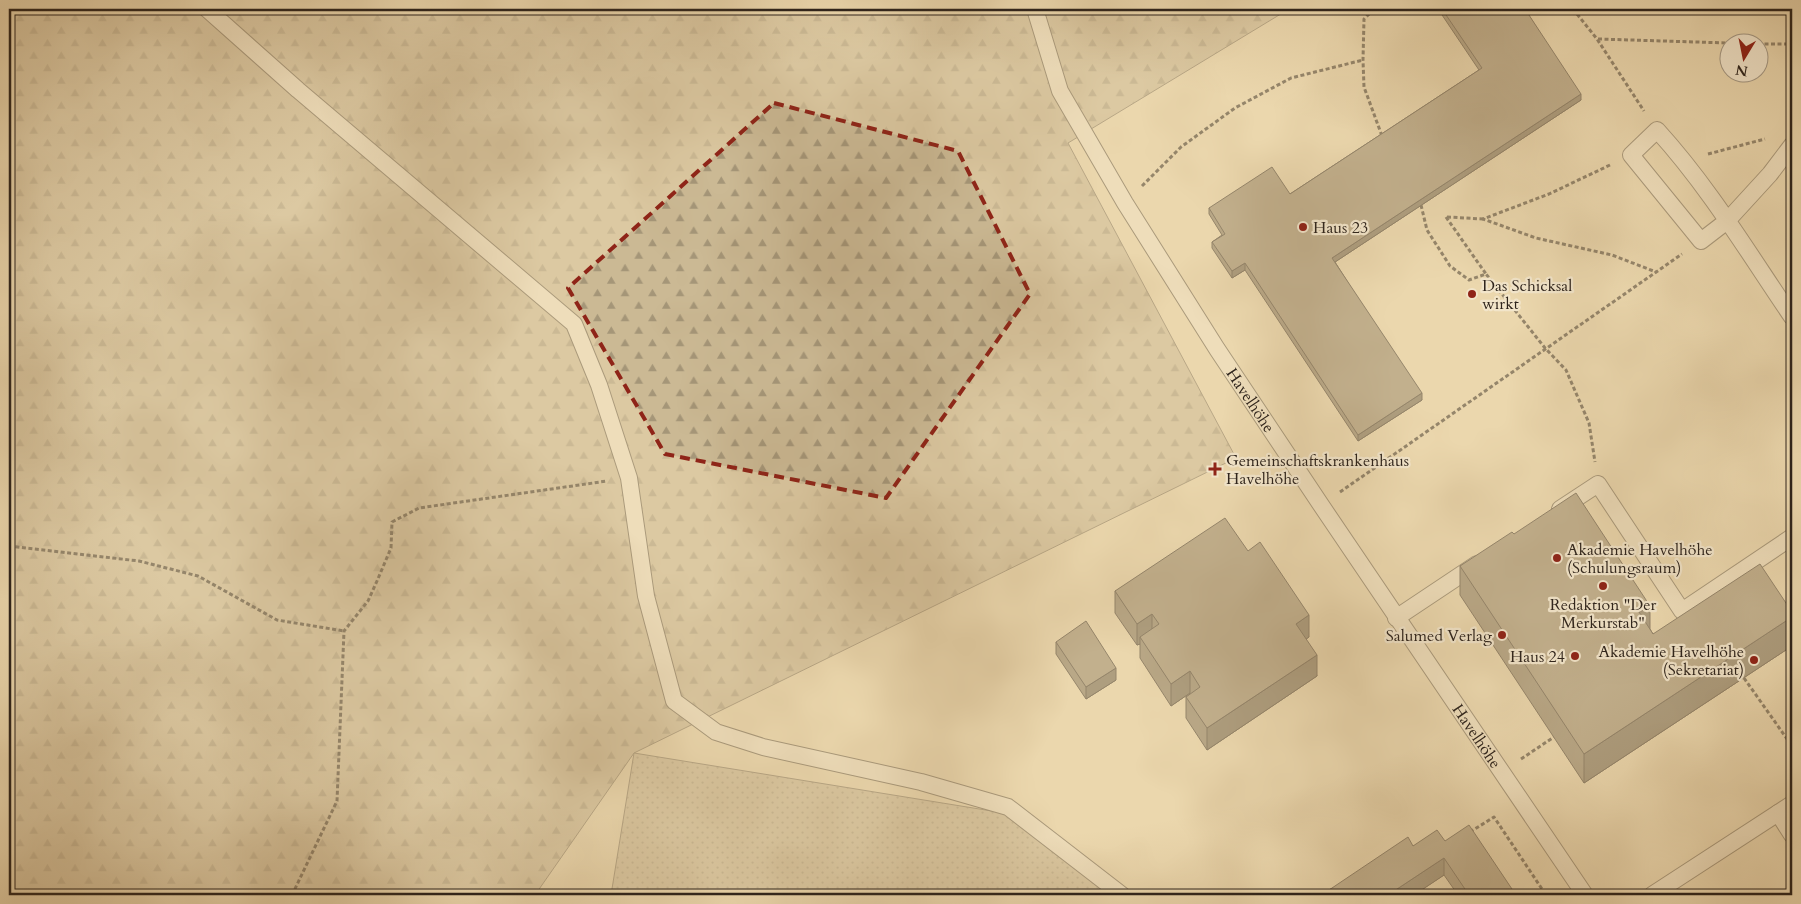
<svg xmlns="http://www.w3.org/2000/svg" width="1801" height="904" font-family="Cardo,serif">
<defs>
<pattern id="forest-firs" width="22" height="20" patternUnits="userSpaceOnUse" patternTransform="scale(1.25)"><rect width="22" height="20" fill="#cbb994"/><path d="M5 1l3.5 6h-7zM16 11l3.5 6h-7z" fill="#a59678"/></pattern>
<pattern id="park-dots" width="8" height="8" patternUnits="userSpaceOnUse" patternTransform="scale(1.25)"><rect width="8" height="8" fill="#cbb994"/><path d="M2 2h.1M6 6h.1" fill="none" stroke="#a59678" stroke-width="1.8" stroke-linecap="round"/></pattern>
</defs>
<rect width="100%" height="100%" fill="#ebd7ad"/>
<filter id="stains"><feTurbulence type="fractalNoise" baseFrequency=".004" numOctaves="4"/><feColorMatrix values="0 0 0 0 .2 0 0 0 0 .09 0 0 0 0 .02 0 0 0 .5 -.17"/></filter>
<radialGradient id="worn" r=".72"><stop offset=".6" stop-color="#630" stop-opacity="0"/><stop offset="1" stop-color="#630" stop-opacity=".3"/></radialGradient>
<path fill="url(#forest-firs)" stroke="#7c6e58" d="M9,9H1289L1068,143L1236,458L634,753L535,895H9Z"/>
<path fill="url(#park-dots)" stroke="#7c6e58" d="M634,753L1004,813L1109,895H611Z"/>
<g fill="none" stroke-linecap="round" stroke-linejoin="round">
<defs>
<g id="service">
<path d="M207,9L298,90L574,324L599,385L629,478L646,596L674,701L716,732L763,747L921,782L1008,807L1122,895"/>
<path id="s1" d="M1035,9L1060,91L1125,203L1217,349L1321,505L1585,895"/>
<path d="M1792,145L1770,174L1727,221L1701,241L1631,155L1657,130C1709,187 1749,254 1792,317"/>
<path d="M1560,509L1598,484L1682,611L1792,537"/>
<path d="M1396,618L1477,564"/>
<path d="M1778,813L1792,835"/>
<path d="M1652,895L1792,804"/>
</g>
</defs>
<use href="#service" stroke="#5d5140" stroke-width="18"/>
<g stroke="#2e241c" stroke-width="3" stroke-dasharray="4 2.5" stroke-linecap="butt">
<path d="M1374,9L1364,19L1363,60L1364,87L1382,136"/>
<path d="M1573,9L1597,39L1644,111"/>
<path d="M1598,39L1728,43"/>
<path d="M1758,44H1792"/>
<path d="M1708,154L1765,139"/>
<path d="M1610,165L1549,194L1483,219L1536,238L1612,255L1656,272"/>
<path d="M1142,186L1181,147L1235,108L1291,78L1363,60"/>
<path d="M1421,205L1427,230L1450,266L1469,280L1486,274L1545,348L1566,370L1589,423L1595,462"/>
<path d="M1446,217L1486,274"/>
<path d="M1447,217L1483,219"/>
<path d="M1340,492L1682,254"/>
<path d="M9,546L139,561L198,576L277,620L344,631"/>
<path d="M1744,678L1792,746"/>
<path d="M1521,759L1554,737"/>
<path d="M1470,832L1494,817L1546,895"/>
<path d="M292,895L337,801L344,631L368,601L377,581L391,548L392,522L419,508L607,481"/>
</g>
<use href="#service" stroke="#f2e5ca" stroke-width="16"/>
</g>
<g fill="#7c6f59" stroke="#2e241c">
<path d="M1438,9H1525L1581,100L1335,262L1422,400L1358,441L1245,270L1232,278L1212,248V242L1222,235L1209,214V208L1290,194L1479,70Z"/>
<path d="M1514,534L1650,629L1653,634L1792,612V646L1584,783L1460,595V566Z"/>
<path d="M1248,551L1309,637L1306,639L1317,676L1207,750L1186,718V697L1190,694V693L1171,706L1140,658V644L1137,645L1115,613V591Z"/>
<path d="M1056,642L1116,680L1086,699L1056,654Z"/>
<path d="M1445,841L1516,895H1458L1444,875L1414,895H1329V890L1413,846Z"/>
</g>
<g fill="#655a48" stroke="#2e241c">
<path d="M1581,94V100L1332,264V258Z"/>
<path d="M1245,263V270L1232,278V271Z"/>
<path d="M1422,393V400L1358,441V435Z"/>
<path d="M1650,606V634L1639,612Z"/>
<path d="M1152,614V636L1140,637V644L1137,645V624Z"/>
<path d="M1309,615V637L1296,646V624Z"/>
<path d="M1792,617V646L1584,783V754Z"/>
<path d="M1317,655V676L1207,750V728Z"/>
<path d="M1116,668V680L1086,699V687Z"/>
<path d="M1190,671V693L1171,706V684Z"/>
<path d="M1444,858V875L1414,895H1388Z"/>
</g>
<g fill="#908167" stroke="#2e241c">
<path d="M1442,9H1525L1581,94L1332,258L1422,393L1358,435L1245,263L1232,271L1212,242L1225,234L1209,208L1272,167L1290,194L1482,68Z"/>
<path d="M1576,493L1650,606L1639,612L1653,634L1760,564L1792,612V617L1584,754L1460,566L1512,532L1514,534Z"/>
<path d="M1225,518L1248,551L1260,542L1309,615L1296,624L1317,655L1207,728L1186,697L1200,687L1190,671L1171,684L1140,637L1159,624L1152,614L1137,624L1115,591Z"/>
<path d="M1086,621L1116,668L1086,687L1056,642Z"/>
<path d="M1469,825L1516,895H1469L1444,858L1388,895H1332L1329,890L1408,837L1413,846L1437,830L1445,841Z"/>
</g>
<path d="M0 0H1801V904H0ZM774,103L958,151L1030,294L886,498L665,454L568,288Z" fill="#ebd7ad" fill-opacity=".55" fill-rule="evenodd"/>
<path fill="none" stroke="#8f2418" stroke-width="4" stroke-dasharray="10 6" stroke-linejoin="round" d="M774,103L958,151L1030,294L886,498L665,454L568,288Z"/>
<g fill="#8f2418" stroke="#f2e5ca" stroke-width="2">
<circle cx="1303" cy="227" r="5"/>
<circle cx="1472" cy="294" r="5"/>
<path d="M1212.5 461.5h5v5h5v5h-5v5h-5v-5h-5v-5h5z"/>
<circle cx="1557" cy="558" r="5"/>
<circle cx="1603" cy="586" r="5"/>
<circle cx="1502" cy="635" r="5"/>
<circle cx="1575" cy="656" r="5"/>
<circle cx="1754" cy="660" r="5"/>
</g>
<g text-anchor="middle" stroke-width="4.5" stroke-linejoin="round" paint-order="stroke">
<g font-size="16" fill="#2e241c" stroke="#f2e5ca" text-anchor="start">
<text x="1313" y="233">Haus 23</text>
<text x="1482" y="291">Das Schicksal<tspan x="1482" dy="18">wirkt</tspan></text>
<text x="1226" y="466">Gemeinschaftskrankenhaus<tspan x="1226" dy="18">Havelhöhe</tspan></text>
<text x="1567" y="555">Akademie Havelhöhe<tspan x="1567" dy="18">(Schulungsraum)</tspan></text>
<text x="1603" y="610" text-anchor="middle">Redaktion "Der<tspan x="1603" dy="18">Merkurstab"</tspan></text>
<text x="1492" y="641" text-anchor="end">Salumed Verlag</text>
<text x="1744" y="657" text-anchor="end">Akademie Havelhöhe<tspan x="1744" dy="18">(Sekretariat)</tspan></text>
<text x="1565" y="662" text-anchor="end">Haus 24</text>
</g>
<g font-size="16" fill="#2e241c" stroke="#f2e5ca">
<text dy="6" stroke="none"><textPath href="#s1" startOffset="449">Havelhöhe</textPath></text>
<text dy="6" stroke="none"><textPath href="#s1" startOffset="854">Havelhöhe</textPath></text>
</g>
</g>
<rect width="1801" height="904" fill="none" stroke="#ebd7ad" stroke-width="30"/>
<rect x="10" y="10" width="1781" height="884" fill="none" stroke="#2e241c" stroke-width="2.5"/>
<rect x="15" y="15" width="1771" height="874" fill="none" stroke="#2e241c"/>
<g transform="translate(1744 58) rotate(190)"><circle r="24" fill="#f2e5ca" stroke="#a49884"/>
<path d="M0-4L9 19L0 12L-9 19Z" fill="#8f2418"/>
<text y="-8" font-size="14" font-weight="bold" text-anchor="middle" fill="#2e241c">N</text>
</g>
<rect width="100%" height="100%" filter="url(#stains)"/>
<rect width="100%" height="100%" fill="url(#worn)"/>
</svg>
